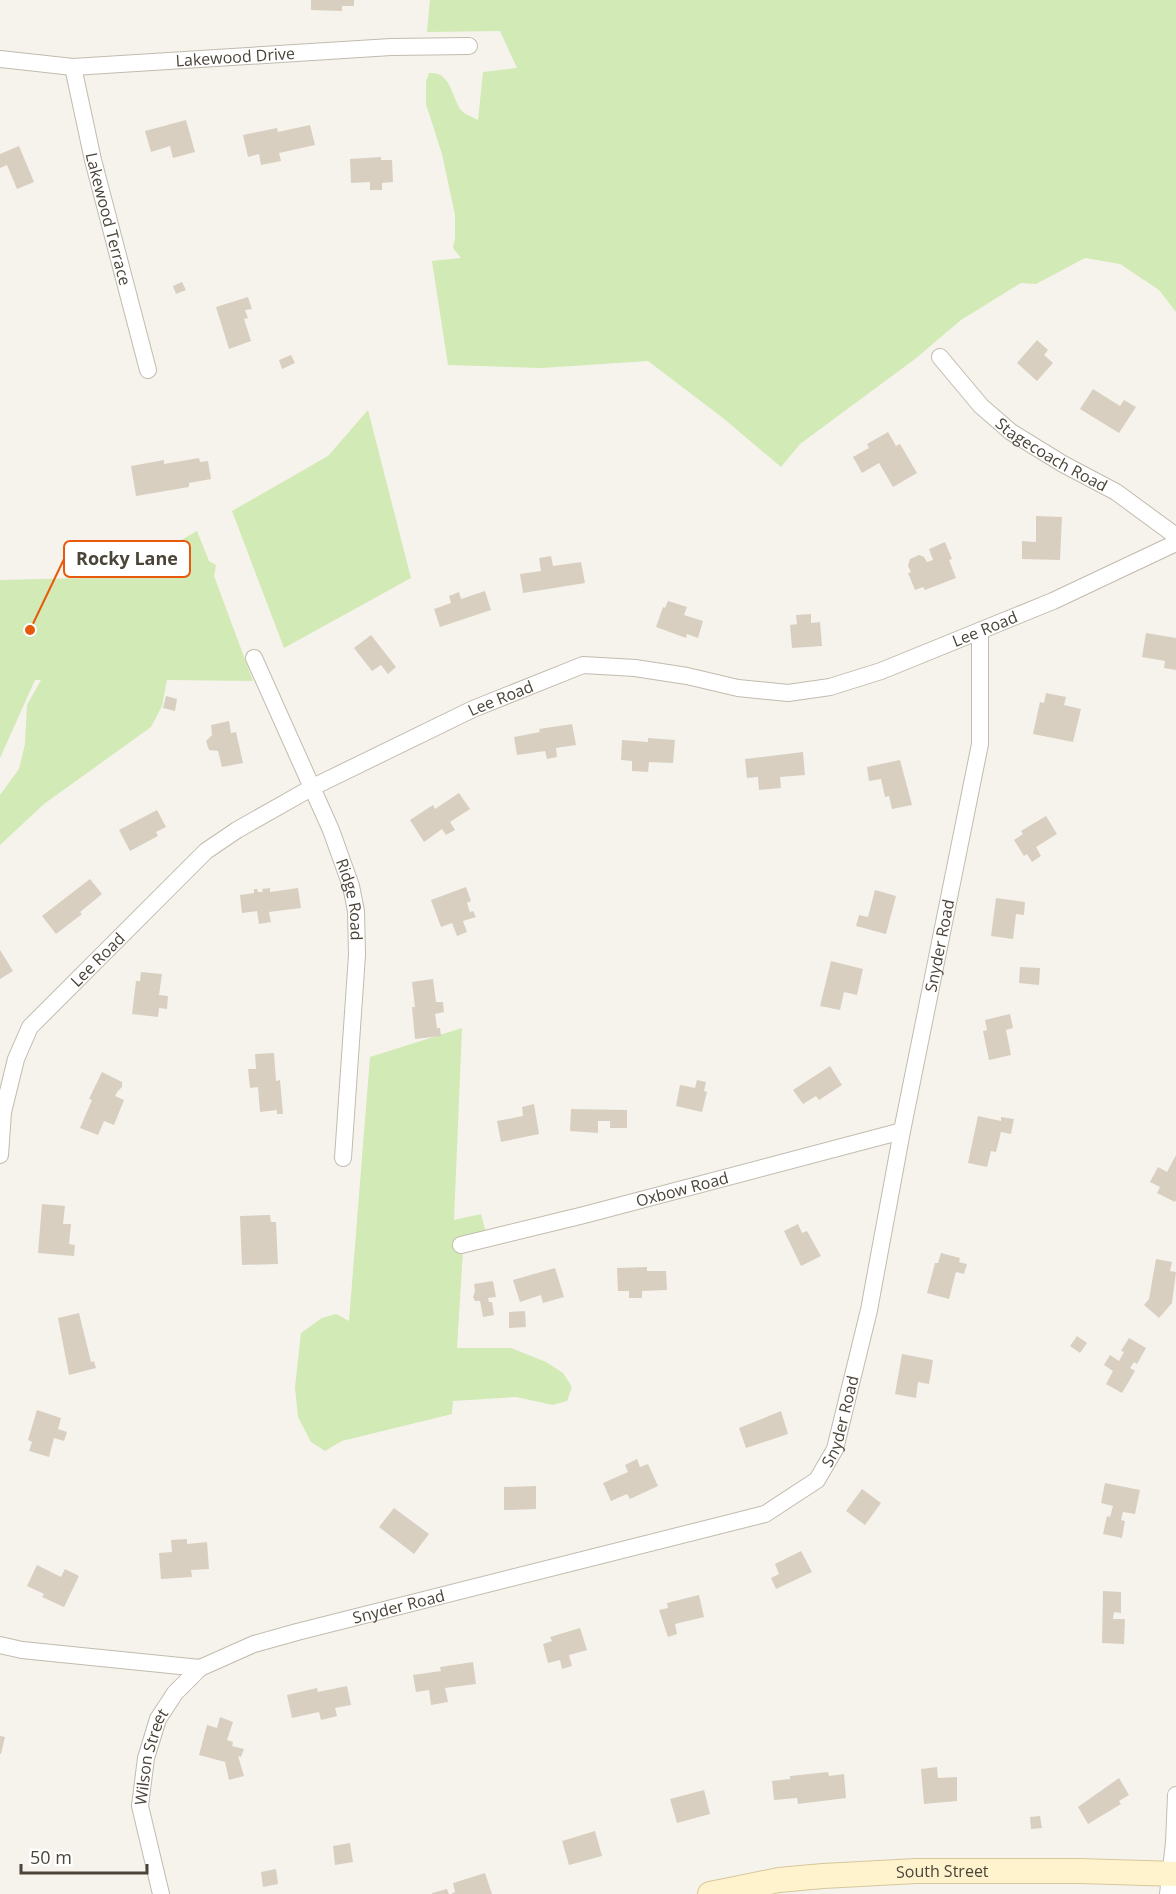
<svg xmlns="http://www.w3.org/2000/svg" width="1176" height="1894" font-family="'Open Sans',sans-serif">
<rect width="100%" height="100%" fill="#f6f3ec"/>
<g fill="#d2eab5">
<path d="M430,0H1176V312L1159,290L1120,264L1085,258L1036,284L1021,283L961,320L915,359L800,444L781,467L723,418L648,361L542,368L448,365L432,261L461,258L453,248L455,238V215L442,154L426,104V82L429,73C451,71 451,96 461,110C465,115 473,117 478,120L483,72L517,68L500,31L427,32Z"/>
<path d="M368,410L411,578L284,648L232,511L328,456Z"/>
<path d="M197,531L209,561L216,565L214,576L253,681L167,680L162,706L151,727L44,804L0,845V795L19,769L25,744L27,705L41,680H35L0,758V580L85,578L125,572Z"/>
<path d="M462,1028L454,1220L481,1214L489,1244L463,1250L457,1348H511L546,1362L563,1373L572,1387L567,1401L553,1405L516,1397L453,1401L452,1414L342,1441L325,1451L311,1442L298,1417L295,1387L301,1333L322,1318L336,1314L349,1321L370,1057Z"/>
</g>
<g fill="#d8cfc1">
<path d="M311,0H354V6H342V11L311,10Z"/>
<path d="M186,120L195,152L173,158L170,146L151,152L145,131Z"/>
<path d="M310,125L315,145L279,153L281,161L261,165L259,154L248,157L243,135L277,128L278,132Z"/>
<path d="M19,146L34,182L17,189L7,165L0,168V154Z"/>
<path d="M381,157V160H392L393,182L382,183V190H370V182L351,183L350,159Z"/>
<path d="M182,282L186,290L176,294L173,286Z"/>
<path d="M248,297L252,309L245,310L248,318L244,319L251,341L229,349L216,307Z"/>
<path d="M1037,340L1048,350L1044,355L1053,363L1037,381L1017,363Z"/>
<path d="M291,355L295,363L282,369L279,360Z"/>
<path d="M1093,389L1120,406L1124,400L1136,407L1119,433L1080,409Z"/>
<path d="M888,432L896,446L900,444L917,473L893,487L879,463L862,473L853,457L869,448L867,444Z"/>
<path d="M199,458L200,462L208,461L211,479L189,483V487L136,496L131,466L164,460V464Z"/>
<path d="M1036,516L1062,517L1060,560L1022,559V541L1036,542Z"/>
<path d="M945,542L952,559L949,560L956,578L925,590L923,587L915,590L908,573L911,572L908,566L910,559L919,555L924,557L927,562L933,560L929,549Z"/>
<path d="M551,556L553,566L581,562L585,583L523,593L520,574L541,571L539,558Z"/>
<path d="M485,591L491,610L440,627L434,609L451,603L449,596L459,592L461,599Z"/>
<path d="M668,601L687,607L684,615L703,621L698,638L687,634L686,638L656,627L663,607L665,608Z"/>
<path d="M811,614V623L820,622L822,646L792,648L790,625L797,624L796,615Z"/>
<path d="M1146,633L1176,638V670L1164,668L1165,661L1142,657Z"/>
<path d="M371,635L396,667L388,674L381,665L372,671L354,648Z"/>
<path d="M1046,693L1066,697L1064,705L1081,709L1073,742L1033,734L1040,702L1044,703Z"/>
<path d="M166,696L177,699L175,711L163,708Z"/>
<path d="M229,721L231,733L236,732L243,763L222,767L218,751L209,750L206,741L212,735L211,725Z"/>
<path d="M572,724L576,745L556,748L557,757L547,759L545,751L517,755L514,737L540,732L539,729Z"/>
<path d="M648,738L675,740L673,763L649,762L648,772L632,771V761L621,760L622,740L648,742Z"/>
<path d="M803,752L805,775L780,777L781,788L759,790L758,777L747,778L745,759Z"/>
<path d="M900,760L912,805L892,809L889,796L885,797L881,779L869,781L867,767Z"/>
<path d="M459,793L470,809L450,822L455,830L446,835L442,829L424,842L410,820L433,805L435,809Z"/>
<path d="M157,810L166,827L156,832L158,836L130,851L119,830Z"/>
<path d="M1046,816L1057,834L1036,847L1041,856L1032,862L1027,854L1024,856L1014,840L1023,834L1021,831Z"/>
<path d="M90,879L102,894L80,912L82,914L56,934L42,916Z"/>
<path d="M466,887L471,901L467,903L470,912L473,911L476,917L463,921L467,932L457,936L452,923L441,927L431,900Z"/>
<path d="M270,888V892L298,888L301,908L269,912L271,922L259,924L257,911L242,913L240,895L254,893V889H257L258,892H263L262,889Z"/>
<path d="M875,890L896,896L886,934L856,926L859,915L868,917Z"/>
<path d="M996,898L1025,902L1024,915L1016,914L1013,939L991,936Z"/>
<path d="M0,950L13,971L0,979Z"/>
<path d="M831,961L863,969L857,995L844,992L840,1010L820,1006Z"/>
<path d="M1020,967L1040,968L1039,985L1019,983Z"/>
<path d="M141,972L162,974L159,995L168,996L167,1009L159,1008L158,1017L132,1014L136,981H140Z"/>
<path d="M433,979L436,1002H443L444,1012L435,1014L437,1028H440L441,1036L415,1039L412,1007H415L412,982Z"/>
<path d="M1010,1014L1013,1028L1006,1030L1011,1055L989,1060L983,1031L987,1030L985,1020Z"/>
<path d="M274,1053L276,1081L280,1080L283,1114H277V1110L260,1112L258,1087L250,1088L248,1069H256L255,1054Z"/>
<path d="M830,1066L842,1085L819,1100L816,1096L803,1104L793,1090Z"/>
<path d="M102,1072L122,1082V1087L118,1091L115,1096L124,1100L114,1125L104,1121L98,1135L80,1128L92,1100L89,1099Z"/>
<path d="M697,1080L706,1082L704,1091L707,1092L702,1112L676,1106L680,1085L695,1088Z"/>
<path d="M534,1104L539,1134L501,1142L497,1121L523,1116L522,1107Z"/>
<path d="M571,1109L627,1110V1128H610V1121H598V1133L570,1131Z"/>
<path d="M978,1116L1001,1121V1117L1014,1119L1011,1134L1001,1132L996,1152L991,1151L987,1167L968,1163Z"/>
<path d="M1176,1155V1200L1175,1202L1157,1193L1160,1187L1150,1182L1158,1167L1167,1172Z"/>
<path d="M42,1204L65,1206L63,1224H71L69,1244L75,1245L74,1256L38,1253Z"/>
<path d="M270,1215L271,1222H276L278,1264L242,1265L240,1216Z"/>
<path d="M798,1224L802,1233L807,1231L821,1256L801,1266L784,1231Z"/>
<path d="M941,1253L960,1258L959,1262L967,1264L964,1274L956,1272L949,1299L927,1293L935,1263H938Z"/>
<path d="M1156,1259L1172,1262L1170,1271L1176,1272L1172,1303L1159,1318L1144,1305L1149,1299Z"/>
<path d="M647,1267V1271H666L667,1290L642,1291V1298H629V1291H618L617,1268Z"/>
<path d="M555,1268L564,1297L543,1303L541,1295L520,1302L513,1280Z"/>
<path d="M493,1281L496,1297L488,1298L489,1302H492L494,1315L483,1317L480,1301H475L473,1297L475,1291L474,1284Z"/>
<path d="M525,1311L526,1327L509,1328V1312Z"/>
<path d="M79,1313L91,1362L94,1361L96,1368L69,1375L58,1318Z"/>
<path d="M1077,1336L1087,1343L1080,1353L1070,1346Z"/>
<path d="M1129,1338L1146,1348L1137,1364L1134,1362L1130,1368L1135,1371L1122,1393L1106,1384L1113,1371L1104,1365L1110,1355L1119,1361L1124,1352L1121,1351Z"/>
<path d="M902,1354L933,1360L929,1384L918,1382L916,1398L895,1394Z"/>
<path d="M37,1410L61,1418L58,1429L67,1432L64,1441L54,1438L49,1457L29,1451L32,1442L28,1440Z"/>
<path d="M781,1411L788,1434L746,1448L739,1428Z"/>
<path d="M637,1459L640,1467L648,1464L658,1486L630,1499L627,1494L611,1501L603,1483L628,1472L625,1465Z"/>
<path d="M1105,1483L1140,1490L1135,1514L1123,1512L1121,1520L1125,1521L1122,1538L1103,1534L1107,1516L1110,1517L1113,1506L1101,1503Z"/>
<path d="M536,1486V1509L504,1510V1487Z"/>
<path d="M862,1489L881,1503L865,1525L846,1511Z"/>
<path d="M394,1508L429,1534L414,1554L379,1527Z"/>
<path d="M187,1539V1544L207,1542L209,1569L191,1570L192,1577L161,1579L159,1553L172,1552L171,1540Z"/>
<path d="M801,1551L812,1572L776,1589L771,1578L779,1574L775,1564Z"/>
<path d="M37,1565L61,1577L65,1569L79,1576L64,1607L42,1597L44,1594L27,1586Z"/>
<path d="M1103,1591L1121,1592V1613L1114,1612L1113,1619H1125L1124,1644L1102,1643Z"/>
<path d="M699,1595L704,1617L675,1624L677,1634L668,1637L659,1610L668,1608L667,1603Z"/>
<path d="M580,1628L587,1650L569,1655L572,1666L562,1669L560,1660L548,1663L543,1644L552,1641L550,1637Z"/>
<path d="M473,1662L476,1684L445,1688L448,1702L431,1705L429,1690L416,1692L413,1675L441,1671L440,1667Z"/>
<path d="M347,1686L351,1705L335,1708L337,1716L321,1720L319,1712L292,1718L287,1695L317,1688L318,1692Z"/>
<path d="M220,1717L233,1722L227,1740L233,1742L232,1746L244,1749L241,1757L238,1756L244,1776L229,1780L225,1762L199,1755L207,1725L217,1728Z"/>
<path d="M0,1736L5,1737L1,1754H0Z"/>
<path d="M937,1767L938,1778L957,1777V1801L924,1804L921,1769Z"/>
<path d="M828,1772L829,1776L844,1774L846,1798L798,1804L797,1798L774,1800L772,1781L790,1779V1776Z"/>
<path d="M1119,1778L1129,1795L1119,1801L1121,1804L1088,1824L1078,1807Z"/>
<path d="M704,1790L710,1814L677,1823L670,1799Z"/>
<path d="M1040,1816L1042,1828L1031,1829L1030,1817Z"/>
<path d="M595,1831L602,1856L569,1865L562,1841Z"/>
<path d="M350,1843L353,1862L335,1865L333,1846Z"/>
<path d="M276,1869L278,1884L263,1887L261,1872Z"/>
<path d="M485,1873L492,1894H451L455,1892L453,1883Z"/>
<path d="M447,1889L449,1894H432V1893Z"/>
</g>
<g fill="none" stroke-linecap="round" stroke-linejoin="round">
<defs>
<g id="street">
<path id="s1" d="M0,59L73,67L391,47L469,46"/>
<path id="s2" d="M73,67L93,160L148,370"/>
<path id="s3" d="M940,357L981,406L1011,432L1063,464L1116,492L1176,536"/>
<path id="s4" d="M254,658L331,830L351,886L356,911L357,955L343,1158"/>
<path id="s5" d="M0,1155L3,1112L16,1059L30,1027L206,851L237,830L313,787L473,709L583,665L635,668L687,676L738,688L788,693L830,687L881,671L1053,601L1176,543"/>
<path id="s6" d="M461,1245L584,1215L902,1131"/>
<path id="s7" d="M0,1645L22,1650L200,1668L254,1644L297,1632L765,1514L817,1480L835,1449L869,1310L902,1131L980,744V631"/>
<path id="s8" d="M161,1894L140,1806L146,1758L158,1719L175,1693L200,1668"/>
<path d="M1168,1894L1174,1843L1176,1795"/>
</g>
<g id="secondary">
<path id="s9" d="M710,1894L779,1880L823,1876L916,1871H1080L1176,1874"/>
</g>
</defs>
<use href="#street" stroke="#c2bbae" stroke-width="18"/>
<use href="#secondary" stroke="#d6c79b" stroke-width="26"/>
<use href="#street" stroke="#fff" stroke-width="16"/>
<use href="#secondary" stroke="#fff3cd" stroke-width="24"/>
</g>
<g text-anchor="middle" stroke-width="5" stroke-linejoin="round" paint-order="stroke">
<g font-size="16" fill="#4b4439" stroke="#fff">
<text dy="6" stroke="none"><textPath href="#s1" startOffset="236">Lakewood Drive</textPath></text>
<text dy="6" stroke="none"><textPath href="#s2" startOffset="156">Lakewood Terrace</textPath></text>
<text dy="6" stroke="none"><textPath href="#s3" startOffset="150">Stagecoach Road</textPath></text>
<text dy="6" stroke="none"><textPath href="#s5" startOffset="1218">Lee Road</textPath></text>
<text dy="6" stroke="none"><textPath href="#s5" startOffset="714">Lee Road</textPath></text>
<text dy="6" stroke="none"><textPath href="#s4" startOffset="261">Ridge Road</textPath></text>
<text dy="6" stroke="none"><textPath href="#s7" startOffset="1400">Snyder Road</textPath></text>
<text dy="6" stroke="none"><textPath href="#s5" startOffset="228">Lee Road</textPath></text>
<text dy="6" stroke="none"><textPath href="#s6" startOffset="228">Oxbow Road</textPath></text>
<text dy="6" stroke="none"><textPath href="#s7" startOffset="914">Snyder Road</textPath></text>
<text dy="6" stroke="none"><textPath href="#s7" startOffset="410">Snyder Road</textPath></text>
<text dy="6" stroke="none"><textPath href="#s8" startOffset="141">Wilson Street</textPath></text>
<text dy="6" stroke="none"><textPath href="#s9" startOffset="234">South Street</textPath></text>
</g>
</g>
<path fill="none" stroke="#e8590c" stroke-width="2" d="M30 630L64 559"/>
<circle fill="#e8590c" stroke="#fff" stroke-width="2" cx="30" cy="630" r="6"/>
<rect fill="#fff" stroke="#e8590c" stroke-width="2" x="64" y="541" width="126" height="36" rx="6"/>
<g font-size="18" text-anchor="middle" font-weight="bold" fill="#4b4439">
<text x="127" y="565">Rocky Lane</text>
</g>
<path d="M21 1864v9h126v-9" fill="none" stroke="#4b4439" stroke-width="3"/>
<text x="30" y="1864" font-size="18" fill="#4b4439" stroke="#ffffff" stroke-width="4.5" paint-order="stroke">50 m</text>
</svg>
